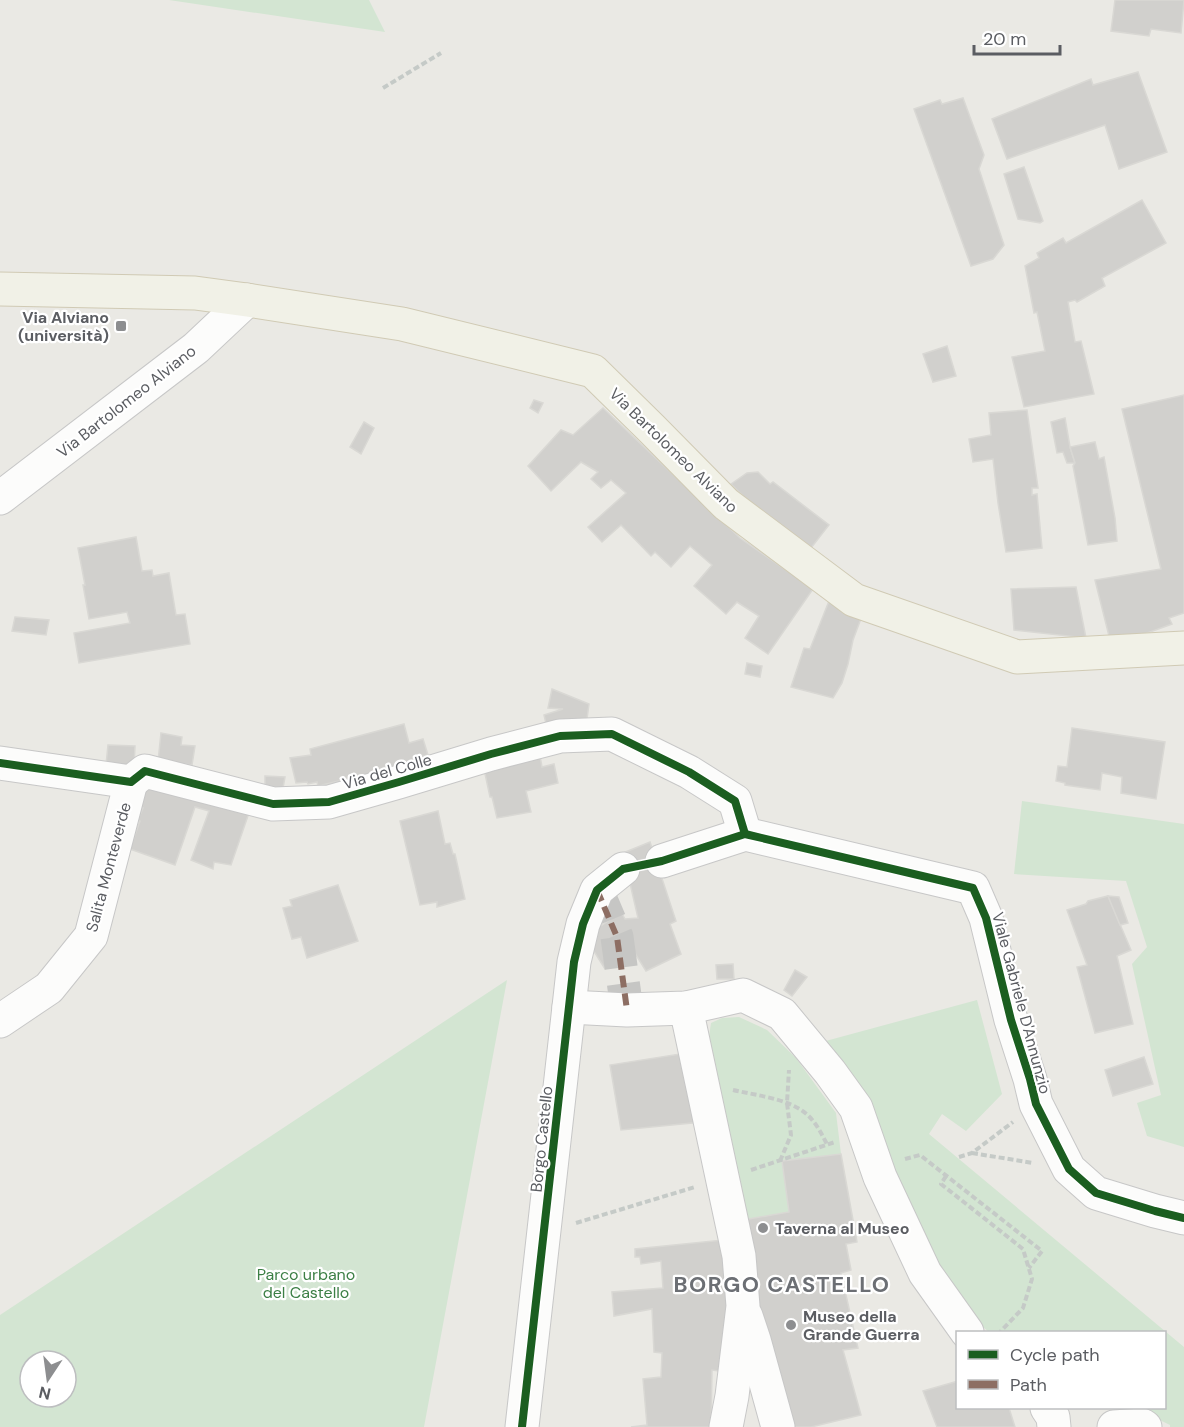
<svg xmlns="http://www.w3.org/2000/svg" width="1184" height="1427" font-family="'DM Sans',sans-serif">
<rect width="100%" height="100%" fill="#eae9e4"/>
<g fill="#d3e5d2" fill-rule="evenodd">
<path d="M169,0H369L385,32Z"/>
<path d="M1022,801L1184,824V1147L1147,1136L1137,1103L1161,1095L1132,964L1147,947L1126,881L1014,874Z"/>
<path d="M507,980L424,1427H0V1315ZM30,1361H66V1397H30Z"/>
<path d="M977,1000L1002,1094L966,1131L942,1114L929,1134L1184,1347V1427H1170V1425L1135,1408H1164V1332H989L983,1327L937,1266L822,1042Z"/>
<path d="M739,1017L767,1030L796,1058L836,1113L841,1154L782,1161L789,1212L743,1220L708,1043L711,1023L722,1018Z"/>
</g>
<g fill="#d1d0cd" stroke="#d9d8d4" stroke-width="1.5">
<path d="M1115,0H1184L1181,33L1151,29L1149,36L1111,31Z"/>
<path d="M1138,72L1167,152L1119,169L1105,125L1007,159L992,119L1091,79L1093,85Z"/>
<path d="M963,98L984,155L979,169L1004,245L993,259L971,266L914,109L940,100L942,104Z"/>
<path d="M1024,167L1043,221L1040,223L1018,219L1004,174Z"/>
<path d="M1142,200L1166,243L1102,278L1105,286L1077,302L1075,300L1068,302L1075,342L1081,341L1094,394L1024,407L1012,357L1045,351L1037,312L1034,313L1025,266L1039,258L1037,253L1063,238L1066,243Z"/>
<path d="M947,346L956,376L933,382L923,354Z"/>
<path d="M1184,395V613L1169,618L1172,624L1139,636H1109L1095,580L1161,569L1122,409Z"/>
<path d="M534,400L543,403L538,413L530,408Z"/>
<path d="M603,408L740,538L813,589L768,654L745,638L759,616L737,602L726,614L694,586L712,565L690,546L671,567L655,552L651,556L621,525L602,542L588,527L626,493L611,480L601,488L591,479L598,472L581,462L551,491L528,466L561,430L573,435Z"/>
<path d="M1027,410L1038,488H1032V495L1037,494L1042,548L1006,552L998,503L993,459L973,462L969,439L991,435L989,413Z"/>
<path d="M1065,418L1070,447L1075,463H1067L1063,452L1057,453L1051,422Z"/>
<path d="M364,422L374,428L361,454L350,447Z"/>
<path d="M1095,442L1099,459L1104,457L1115,518L1117,541L1088,545L1073,466L1075,463L1070,447Z"/>
<path d="M758,472L770,484L773,482L829,525L811,548L753,506L731,484L747,473Z"/>
<path d="M136,537L142,571L152,570L153,576L169,573L176,615L185,614L190,644L79,663L74,633L130,623L127,612L89,619L83,585H85L78,548Z"/>
<path d="M1076,587L1086,638L1014,630L1011,589Z"/>
<path d="M829,601L862,616L853,640L848,664L842,683L833,698L791,687L804,648L810,649Z"/>
<path d="M15,617L49,620L46,635L12,631Z"/>
<path d="M747,663L762,666L760,677L745,674Z"/>
<path d="M552,689L589,704L587,719L547,728L544,715L563,709L548,708Z"/>
<path d="M404,724L409,743L423,739L428,755L413,759L414,763L318,786L317,782L308,784L307,782L296,783L290,758L311,755L310,749Z"/>
<path d="M1072,728L1165,742L1156,799L1121,793L1122,777L1102,773L1100,790L1065,785V783L1056,781L1058,766L1067,767Z"/>
<path d="M161,733L182,737L181,745L195,746L192,765L177,763L157,771Z"/>
<path d="M108,745L135,746L134,767L106,765Z"/>
<path d="M540,756L542,767L554,764L558,783L526,791L531,812L497,818L492,797H490L484,769Z"/>
<path d="M147,776L250,810L231,865L214,862L213,869L191,860L209,811L195,807L175,865L130,849L140,821L138,820L143,808L136,806Z"/>
<path d="M265,776L285,777L283,788L265,786Z"/>
<path d="M438,811L445,844L450,843L453,854H455L465,899L437,907V902L420,905L400,821Z"/>
<path d="M650,842L676,921L670,924L681,954L646,971L633,950L605,969L585,937L621,912L625,919L638,918L623,853Z"/>
<path d="M338,885L358,941L307,958L301,937L292,939L283,908L292,906L290,900Z"/>
<path d="M1108,896L1131,950L1117,956L1133,1024L1095,1033L1077,967L1087,965L1067,910L1086,904L1088,901Z"/>
<path d="M1108,896L1119,897L1128,923L1120,925Z"/>
<path d="M733,964L734,979H717L716,965Z"/>
<path d="M795,970L807,977L792,996L784,990Z"/>
<path d="M680,1054L702,1122L621,1130L610,1065Z"/>
<path d="M1144,1057L1153,1084L1113,1096L1105,1070Z"/>
<path d="M841,1154L857,1242L846,1244L851,1270L841,1273L858,1348L843,1350L861,1415L811,1427H787L761,1332L757,1288H759L743,1220L789,1212L782,1161Z"/>
<path d="M723,1240L729,1285L726,1372L712,1370L711,1427H631L647,1425L643,1379L661,1377L662,1353L654,1352L652,1309L614,1316L612,1292L663,1288L661,1261L641,1264L640,1257H635V1249Z"/>
<path d="M958,1381V1408H1009L1015,1427H937L923,1391Z"/>
</g>
<g fill="none" stroke-linecap="round" stroke-linejoin="round">
<path stroke="#c6c6c4" stroke-width="33" stroke-dasharray="33 16" stroke-linecap="butt" d="M597,890L617,937L627,1010"/>
<defs>
<g id="minor">
<path d="M0,498L196,348L247,300"/>
<path d="M0,763L131,782L145,771L273,804L329,802L399,782L491,754L560,736L612,734L689,772L735,801L745,834"/>
<path d="M662,861L745,834L973,888L986,918L1011,1020L1030,1079L1036,1104L1069,1169L1096,1193L1155,1211L1184,1218"/>
<path d="M569,1007L627,1010L686,1008L743,995L782,1014L830,1072L856,1108L880,1177L925,1273L967,1332"/>
<path d="M686,1008L739,1256L743,1306L732,1396L726,1427"/>
<path d="M0,1021L49,988L91,936L131,782"/>
<path d="M746,1316L754,1340L778,1427"/>
<path d="M1047,1408L1053,1417L1054,1427"/>
<path d="M522,1427L574,962L583,924L597,890L623,869"/>
<path d="M1114,1427L1142,1425L1145,1427"/>
</g>
<path id="major" d="M0,289L195,293L247,300L402,324L593,371L652,429L726,504L854,600L1017,657L1184,648"/>
</defs>
<use href="#minor" stroke="#c7c7c7" stroke-width="35"/>
<use href="#major" stroke="#d0cab4" stroke-width="35"/>
<g stroke="#c5cac7" stroke-width="4" stroke-dasharray="6 3" stroke-linecap="butt">
<path d="M383,88L441,53"/>
<path d="M733,1090C758,1096 797,1099 813,1121C819,1128 823,1137 828,1146"/>
<path d="M972,1153L1033,1163"/>
<path d="M959,1157L972,1153L1013,1122"/>
<path d="M905,1159L920,1155L1042,1251L1029,1268"/>
<path d="M780,1161L791,1135L787,1103L789,1070"/>
<path d="M751,1170L835,1142"/>
<path d="M946,1176L941,1184L1023,1249L1032,1279L1023,1308L1000,1332"/>
<path d="M576,1223L695,1187"/>
</g>
<use href="#minor" stroke="#fcfcfb" stroke-width="33"/>
<use href="#major" stroke="#f1f1e7" stroke-width="33"/>
<path stroke="#8d6e63" stroke-width="6" stroke-dasharray="12 6" stroke-linecap="butt" d="M597,890L617,937L627,1010"/>
<defs>
<g id="cycleway">
<path d="M0,763L131,782L145,771L273,804L329,802L399,782L491,754L560,736L612,734L689,772L735,801L745,834"/>
<path d="M522,1427L574,962L583,924L597,890L623,869L662,861L745,834L973,888L986,918L1011,1020L1030,1079L1036,1104L1069,1169L1096,1193L1155,1211L1184,1218"/>
</g>
</defs>
<use href="#cycleway" stroke="#fff" stroke-width="11"/>
<use href="#cycleway" stroke="#1b5e20" stroke-width="8"/>
</g>
<g fill="#8d8e90" stroke="#fff" stroke-width="2">
<rect x="115" y="320" width="12" height="12" rx="3"/>
<circle cx="763" cy="1228" r="6"/>
<circle cx="791" cy="1325" r="6"/>
</g>
<g text-anchor="middle" stroke-width="4.5" stroke-linejoin="round" paint-order="stroke">
<g font-size="16" font-weight="bold" fill="#5b5d62" stroke="#fff" text-anchor="start">
<text x="109" y="323" text-anchor="end">Via Alviano<tspan x="109" dy="18">(università)</tspan></text>
<text x="775" y="1234">Taverna al Museo</text>
<text x="803" y="1322">Museo della<tspan x="803" dy="18">Grande Guerra</tspan></text>
</g>
<g font-size="16" fill="#5b5d62" stroke="#fff">
<text transform="translate(126 401) rotate(-38)" y="6">Via Bartolomeo Alviano</text>
<text transform="translate(674 450) rotate(44)" y="6">Via Bartolomeo Alviano</text>
<text transform="translate(387 771) rotate(-16)" y="6">Via del Colle</text>
<text transform="translate(108 867) rotate(-75)" y="6">Salita Monteverde</text>
<text transform="translate(1022 1003) rotate(75)" y="6">Viale Gabriele D'Annunzio</text>
<text transform="translate(541 1139) rotate(-84)" y="6">Borgo Castello</text>
</g>
<g font-size="16" fill="#3c7f45" stroke="#fff">
<text x="306" y="1280">Parco urbano<tspan x="306" dy="18">del Castello</tspan></text>
</g>
<g font-size="22" font-weight="bold" letter-spacing="1.5" fill="#6c6f74" stroke="#fff">
<text x="782" y="1292">BORGO CASTELLO</text>
</g>
</g>
<rect x="956" y="1331" width="210" height="78" fill="#ffffff" stroke="#bdbec0" stroke-width="1.5"/>
<rect x="968" y="1350" width="30" height="9" fill="#1b5e20" stroke="#bdbec0" stroke-width="1.5"/>
<text x="1010" y="1361" font-size="18" fill="#5b5d62">Cycle path</text>
<rect x="968" y="1380" width="30" height="9" fill="#8d6e63" stroke="#bdbec0" stroke-width="1.5"/>
<text x="1010" y="1391" font-size="18" fill="#5b5d62">Path</text>
<g transform="translate(48 1379) rotate(193)"><circle r="28" fill="#ffffff" stroke="#bdbec0" stroke-width="1.5"/>
<path d="M0-4.5L10 22L0 15L-10 22Z" fill="#8d8e90"/>
<text y="-9" font-size="16" font-weight="bold" text-anchor="middle" fill="#5b5d62">N</text>
</g>
<path d="M974 45v9h86v-9" fill="none" stroke="#5b5d62" stroke-width="3"/>
<text x="983" y="45" font-size="18" fill="#5b5d62" stroke="#ffffff" stroke-width="4.5" paint-order="stroke">20 m</text>
</svg>
